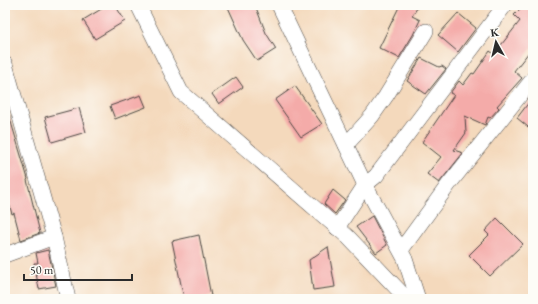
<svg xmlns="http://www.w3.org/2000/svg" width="538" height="304" font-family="'EB Garamond',serif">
<rect width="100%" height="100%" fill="#fdfcf7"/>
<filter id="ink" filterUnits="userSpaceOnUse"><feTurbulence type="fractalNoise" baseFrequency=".025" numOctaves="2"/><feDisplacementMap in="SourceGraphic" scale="8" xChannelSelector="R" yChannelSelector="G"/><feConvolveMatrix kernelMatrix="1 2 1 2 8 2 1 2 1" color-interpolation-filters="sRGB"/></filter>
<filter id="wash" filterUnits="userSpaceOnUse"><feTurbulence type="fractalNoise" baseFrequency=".012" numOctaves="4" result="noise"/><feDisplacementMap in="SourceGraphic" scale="16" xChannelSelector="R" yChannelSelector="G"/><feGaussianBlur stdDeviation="0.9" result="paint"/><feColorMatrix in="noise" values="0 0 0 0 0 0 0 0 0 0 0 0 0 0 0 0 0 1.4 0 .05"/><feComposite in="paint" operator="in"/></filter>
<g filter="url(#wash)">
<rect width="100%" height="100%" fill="#f4d9bc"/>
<g id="blocks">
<g fill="#f4aba9">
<path d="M108,5H115L125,21L95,39L83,20Z"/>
<path d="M227,5H255L266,33L276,49L257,61L243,40Z"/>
<path d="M400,5H419L412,16L420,20L413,35L399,58L379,48Z"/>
<path d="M524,5H533V47L514,71L522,78L497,106L499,108L490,118L488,117L485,125L465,116L466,133L454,150L463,153L439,183L427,174L441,157L422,142L454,95L450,93L459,81L463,85L472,73L474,74L490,51L494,54L520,21L514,15Z"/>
<path d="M458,13L476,28L458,52L438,35Z"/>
<path d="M421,58L439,67L442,66L446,69L426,94L407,81Z"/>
<path d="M236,77L243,87L219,104L212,94Z"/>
<path d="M295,86L322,124L301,137L275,100Z"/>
<path d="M141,95L146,107L115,119L110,106Z"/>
<path d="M533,97V131L517,118Z"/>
<path d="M79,108L86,132L52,142L45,117Z"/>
<path d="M8,112L28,179L27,180L40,233L21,240L14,213L12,214L5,190V113Z"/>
<path d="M333,190L345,200L335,214L324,204Z"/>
<path d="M372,216L387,245L376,253L356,227Z"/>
<path d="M497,218L523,244L490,276L469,255L489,235L485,231Z"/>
<path d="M199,235L211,296L198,299H184L172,241Z"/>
<path d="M328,247L335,287L313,290L309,260Z"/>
<path d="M48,250L56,286L39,289L34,263H38L36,253Z"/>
</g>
</g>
</g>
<g filter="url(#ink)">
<use href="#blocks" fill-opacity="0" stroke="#494541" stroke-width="1"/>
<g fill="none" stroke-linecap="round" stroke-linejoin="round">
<defs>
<g id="street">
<path d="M138,5L181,92L348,237L407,299"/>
<path d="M279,5L365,185L405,259L418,299"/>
<path d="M5,64L54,237L68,299"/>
<path d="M346,145L372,116L386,96L426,31"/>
<path d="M337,228L365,185L376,176L505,5"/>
<path d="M401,250L449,184L533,79"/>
<path d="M5,255L54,237"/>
</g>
</defs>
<use href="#street" stroke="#494541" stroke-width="16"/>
<use href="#street" stroke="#fff" stroke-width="15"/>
</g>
</g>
<rect width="538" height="304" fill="none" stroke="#fdfcf7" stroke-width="20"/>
<g transform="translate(496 42) rotate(352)" stroke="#fdfcf7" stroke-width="3" paint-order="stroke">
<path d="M0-3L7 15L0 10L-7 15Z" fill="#2b2b2b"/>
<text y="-6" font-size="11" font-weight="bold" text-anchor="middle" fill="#2b2b2b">K</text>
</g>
<path d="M24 274v6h108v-6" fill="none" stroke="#2b2b2b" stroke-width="2"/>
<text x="30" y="274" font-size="12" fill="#2b2b2b" stroke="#fdfcf7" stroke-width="3" paint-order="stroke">50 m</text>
</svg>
